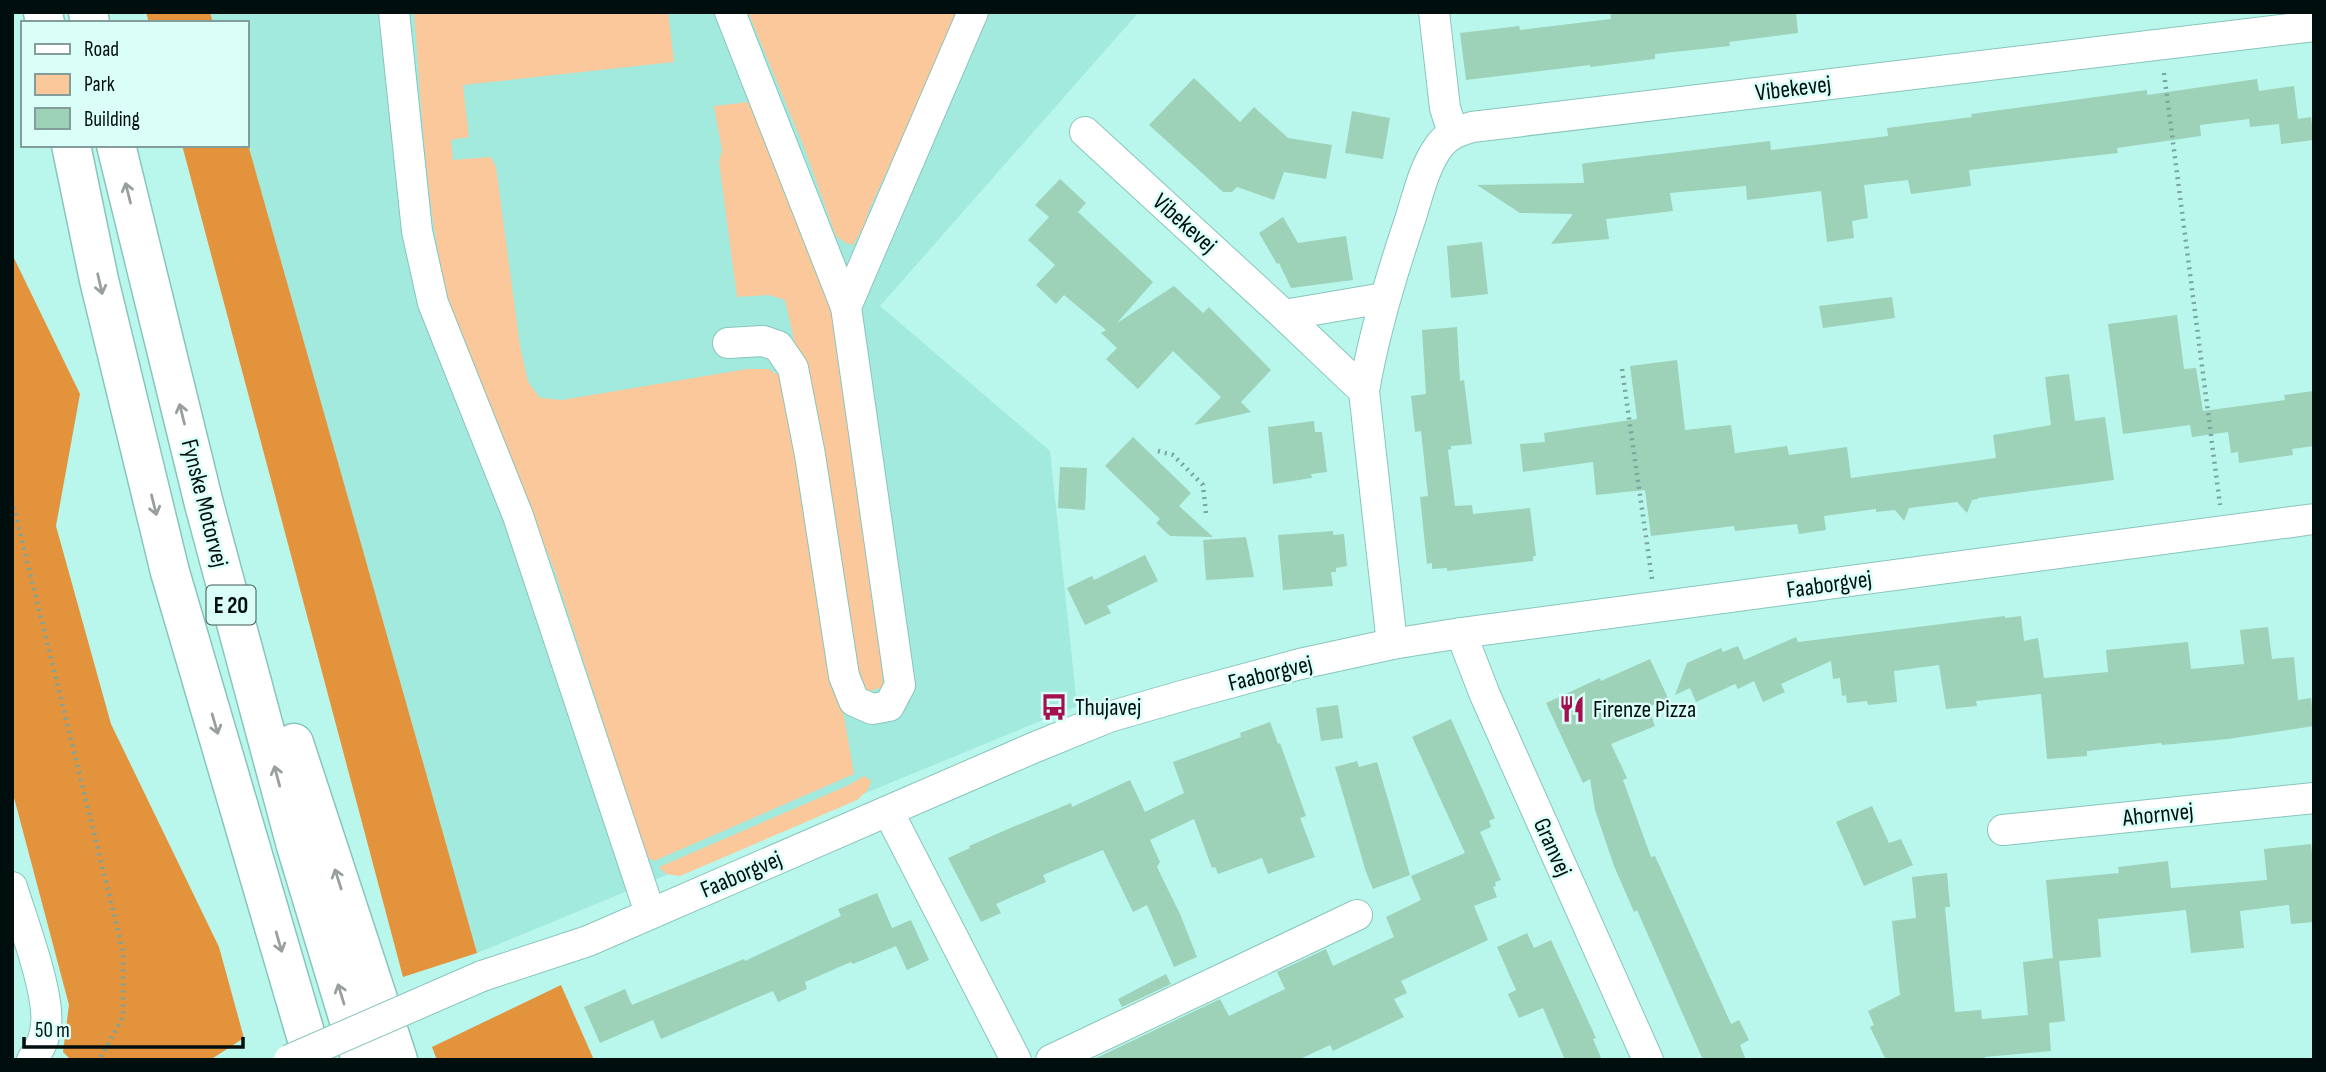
<svg xmlns="http://www.w3.org/2000/svg" width="2326" height="1072" font-family="'Sofia Sans Condensed',sans-serif">
<rect width="100%" height="100%" fill="#b9f7ed"/>
<path fill="#a2e9de" d="M210,12H1139L880,306L1050,451L1077,706L477,953L247,141V23H213Z"/>
<g fill="#fac89b">
<path d="M414,12H668L674,62L463,85L469,137L451,140L453,160L491,157L496,167L520,346L528,382L540,398L562,400L747,369H769L779,376L787,390L854,774L654,861L649,858L644,849L554,569L448,298C425,205 422,108 414,12Z"/>
<path d="M748,12H960L869,210L864,226L853,245L846,243L836,236L804,147Z"/>
<path d="M749,102L837,319L850,443L881,652L883,687L866,692L855,659L815,433L785,300L769,295L737,297L719,162L722,150L714,106Z"/>
<path d="M864,776L871,781L868,790L857,800L680,876L666,874L659,867L849,785Z"/>
</g>
<g fill="#e4933d">
<path d="M146,12H210L213,23H149Z"/>
<path d="M247,141L477,953L403,977L182,145H247Z"/>
<path d="M12,254L80,394L56,526L111,724L219,947L244,1038L210,1060H71L63,1052L69,1005L12,790Z"/>
<path d="M561,985L594,1060H437L432,1047Z"/>
</g>
<g fill="#9dd1b8">
<path d="M1610,12H1796L1798,33L1729,42L1730,46L1655,54V59L1590,67V65L1466,80L1460,33L1519,26L1520,30L1611,19Z"/>
<path d="M1194,78L1240,122L1254,107L1288,138L1332,145L1326,179L1284,172L1274,200L1237,187L1232,192H1223L1149,125Z"/>
<path d="M2257,79L2259,91L2294,86L2298,119L2311,117L2314,140L2281,144L2279,124L2250,127L2249,119L2200,125L2201,136L2117,148L2118,153L1969,170L1971,186L1911,194L1908,180L1864,185L1868,218L1852,221L1854,238L1827,242L1821,191L1747,200L1746,186L1670,193L1673,211L1606,219L1609,239L1551,244L1573,214L1520,213L1477,185L1584,183L1582,164L1586,163L1770,141L1771,150L1855,140L1888,136L1887,128L1972,117L1971,114L2147,90V95Z"/>
<path d="M1352,111L1390,118L1383,159L1345,153Z"/>
<path d="M1060,179L1086,203L1078,212L1153,282L1117,323L1174,286L1203,313L1209,307L1271,370L1241,402L1251,412L1194,425L1221,397L1173,351L1138,389L1106,359L1117,348L1101,333L1106,330L1064,295L1056,304L1036,285L1055,265L1028,240L1049,217L1035,205Z"/>
<path d="M1283,217L1298,243L1346,236L1353,280L1291,288L1279,263L1277,264L1259,233Z"/>
<path d="M1482,242L1488,294L1451,298L1447,246Z"/>
<path d="M1892,297L1895,318L1823,328L1819,306Z"/>
<path d="M2177,315L2184,369L2196,368L2203,411L2285,400L2284,395L2314,391V446L2292,449L2293,455L2239,463L2238,452L2231,453L2228,432L2192,437L2190,425L2123,434L2108,324Z"/>
<path d="M1457,327L1460,381L1464,380L1472,444L1451,446V449L1448,450L1455,506L1472,505L1473,514L1530,508L1536,556H1533V561L1447,571V568L1432,569V563L1427,564L1420,497L1428,496L1421,431L1415,432L1411,396L1426,394L1422,330Z"/>
<path d="M1677,360L1685,430L1731,425L1735,453L1787,446L1789,455L1847,447L1851,478L1996,458L1993,435L2051,425L2045,377L2069,374L2075,421L2105,417L2114,480L1978,498V499L1972,500L1967,513L1957,502L1909,508L1904,521L1895,510L1876,512V509L1824,516L1826,530L1799,534L1797,524L1735,531L1734,526L1651,536L1645,490L1596,495L1593,462L1523,472L1520,444L1545,442L1544,433L1637,419L1630,366Z"/>
<path d="M1314,421L1315,432H1322L1327,472L1311,474L1312,478L1273,484L1268,427Z"/>
<path d="M1133,437L1191,493L1179,506L1213,537L1170,536L1156,523L1160,519L1105,466Z"/>
<path d="M1060,467L1087,468L1085,510L1058,508Z"/>
<path d="M1333,531V535L1344,534L1347,566L1336,568V572H1331L1333,586L1283,590L1278,535Z"/>
<path d="M1246,537L1254,577L1206,580L1203,540Z"/>
<path d="M1145,555L1158,581L1107,606L1111,613L1085,625L1067,588L1092,576L1094,580Z"/>
<path d="M2005,616V618L2021,616L2024,641L2038,638L2044,678L2108,672L2106,650L2188,642L2191,669L2244,664L2240,630L2268,627L2272,659L2294,657L2298,700L2311,698L2314,726L2228,739L2162,745L2161,743L2087,751V756L2047,759L2041,694L1976,701L1977,706L1946,709L1939,665L1894,671L1897,702L1868,705L1867,701L1847,703L1846,695L1842,696L1840,678L1833,679L1831,661L1781,684L1785,692L1763,702L1754,681L1738,689L1735,684L1696,702L1690,688L1675,695L1687,663L1721,648L1723,652L1738,646L1744,660L1796,637L1798,642Z"/>
<path d="M1650,659L1668,698L1648,707L1655,726L1611,744L1627,778L1623,780L1651,857L1655,856L1731,1024L1739,1020L1749,1040L1740,1045L1746,1060H1703L1637,910L1634,912L1614,866L1595,810L1590,779L1583,783L1546,703L1600,678L1601,681Z"/>
<path d="M1338,705L1343,738L1321,741L1316,708Z"/>
<path d="M1451,719L1495,818L1489,821L1491,827L1480,832L1501,880L1495,882L1496,886L1493,887L1497,897L1474,906L1488,940L1401,981L1407,993L1394,999L1404,1017L1333,1051L1330,1045L1298,1060H1092L1220,999L1229,1016L1285,989L1277,972L1326,949L1333,966L1394,937L1386,917L1421,900L1411,876L1465,853L1412,737Z"/>
<path d="M1270,722L1278,744L1280,743L1306,816L1300,818L1315,857L1268,874L1262,858L1218,874L1215,867L1212,868L1194,819L1150,840L1160,862L1157,867L1180,914L1197,957L1174,967L1147,905L1133,912L1103,850L1043,875L1046,882L996,904L1001,913L981,922L948,858L970,848L969,846L1008,829L1071,803L1072,807L1130,780L1145,812L1184,793L1173,762L1241,737L1240,733Z"/>
<path d="M1357,761L1359,767L1377,762L1410,875L1373,889L1366,872L1335,767Z"/>
<path d="M1872,806L1889,843L1901,839L1913,865L1864,886L1836,822Z"/>
<path d="M2311,844L2314,869V922L2291,924L2289,905L2240,911L2244,948L2191,953L2186,910L2098,919L2101,957L2059,961L2065,1021L2049,1023L2051,1051L1985,1057V1060H1886L1870,1027L1874,1025L1868,1011L1900,995L1892,921L1916,918L1912,877L1947,873L1950,907H1945L1955,1012L1981,1010L1982,1019L2028,1015L2023,962L2053,958L2046,880L2119,873L2118,867L2168,861L2171,888L2267,880L2264,849Z"/>
<path d="M877,893L892,928L911,920L929,960L907,970L896,946L853,964L851,962L805,982L807,989L778,1002L773,991L661,1039L653,1020L600,1043L584,1007L625,989L632,1005L744,959L745,961L841,916L838,909Z"/>
<path d="M1527,933L1534,948L1551,940L1596,1038L1593,1039L1602,1060H1565L1543,1008L1519,1018L1508,994L1516,990L1497,947Z"/>
<path d="M1166,974L1171,984L1122,1007L1118,999Z"/>
</g>
<g fill="none" stroke-linecap="round" stroke-linejoin="round">
<defs>
<g id="minor">
<path d="M394,12L417,231L433,303L518,516L650,913"/>
<path d="M1434,12L1445,108L1453,133"/>
<path d="M1085,132L1284,315L1364,391"/>
<path d="M846,307L973,12"/>
<path d="M1284,315L1384,298"/>
<path d="M728,343L763,341L778,346L793,368L810,455L844,676L854,701L872,709L889,706L900,685L846,307L730,12"/>
<path d="M1461,633L1485,695L1648,1060"/>
<path d="M1392,644L1364,391C1374,332 1391,276 1410,220C1418,195 1424,166 1440,145C1449,134 1459,131 1472,127L2314,26"/>
<path d="M888,811L1016,1060"/>
<path d="M2003,830L2314,798"/>
<path d="M12,887C22,920 50,993 46,1025C45,1039 40,1048 32,1060"/>
<path d="M482,976L588,941L1033,748L1109,717L1185,695L1300,664L1392,644L1461,633L2314,519"/>
<path d="M1051,1060L1357,915"/>
</g>
<g id="highway">
<path d="M43,12L45,23"/>
<path d="M88,12L90,23"/>
<path d="M71,145L99,280L170,572L313,1060"/>
<path d="M116,145L204,504L296,846L361,1060"/>
<path d="M294,743L398,1060"/>
</g>
</defs>
<use href="#minor" stroke="#89c5bc" stroke-width="32"/>
<use href="#highway" stroke="#89c5bc" stroke-width="41"/>
<g stroke="#78a59e" stroke-width="4.5" stroke-dasharray="2 5" stroke-linecap="butt">
<path d="M2164,73L2220,505"/>
<path d="M1622,369L1652,579"/>
<path d="M1158,451L1173,455L1203,485L1206,513"/>
<path d="M12,500L123,951V1017L99,1060"/>
</g>
<use href="#minor" stroke="#fff" stroke-width="30"/>
<use href="#highway" stroke="#fff" stroke-width="38"/>
<defs>
<path id="minor-bridge" d="M289,1060L482,976"/>
</defs>
<use href="#minor-bridge" stroke="#89c5bc" stroke-width="32" stroke-linecap="butt"/>
<use href="#minor-bridge" stroke="#fff" stroke-width="30"/>
</g>
<defs><path id="oneway-shaft" d="M-6 0H5M1.5-3L5.5 0L1.5 3" fill="none" stroke-width="1.6" stroke-linecap="round" stroke-linejoin="round" transform="scale(1.75)"/></defs>
<g stroke="#999f9e">
<use href="#oneway-shaft" transform="translate(128 193) rotate(-104)"/>
<use href="#oneway-shaft" transform="translate(100 284) rotate(77)"/>
<use href="#oneway-shaft" transform="translate(182 414) rotate(-104)"/>
<use href="#oneway-shaft" transform="translate(154 505) rotate(76)"/>
<use href="#oneway-shaft" transform="translate(215 724) rotate(74)"/>
<use href="#oneway-shaft" transform="translate(277 776) rotate(-105)"/>
<use href="#oneway-shaft" transform="translate(338 879) rotate(-108)"/>
<use href="#oneway-shaft" transform="translate(279 942) rotate(74)"/>
<use href="#oneway-shaft" transform="translate(341 994) rotate(-107)"/>
</g>
<defs>
<symbol id="bus-bare" viewBox="-9 -9 18 18"><path d="M-5-6H5V4H4V6H2V4H-2V6H-4V4H-5ZM-3.5-4V0h7V-4ZM-3.5 1.2v1.5H-2V1.2ZM2 1.2v1.5H3.5V1.2Z" fill="#a4104f" stroke="#dafef8" stroke-width="2.5" paint-order="stroke"/></symbol>
<symbol id="restaurant-bare" viewBox="-9 -9 18 18"><path d="M-5-6h1v4h1v-4h1v4h1v-4h1v5L-1.5 .5V6h-2V.5L-5-1ZM5-6V6H3V1.5H1.5Q1.5-4 5-6Z" fill="#a4104f" stroke="#dafef8" stroke-width="2.5" paint-order="stroke"/></symbol>
</defs>
<g fill-rule="evenodd">
<use href="#bus-bare" x="1035" y="688" width="38" height="38"/>
<use href="#restaurant-bare" x="1553" y="690" width="38" height="38"/>
</g>
<g text-anchor="middle" stroke-width="5" stroke-linejoin="round" paint-order="stroke">
<rect fill="#dafef8" stroke="#415754" stroke-width="2" x="206.5" y="585.5" width="49" height="39" rx="5"/>
<g font-size="23" font-weight="bold" fill="#000f0d">
<text x="231" y="613">E 20</text>
</g>
<g font-size="24" fill="#000f0d" stroke="#dafef8">
<text transform="translate(1793 88) rotate(-7)" y="8">Vibekevej</text>
<text transform="translate(1185 223) rotate(42)" y="8">Vibekevej</text>
<text transform="translate(205 503) rotate(76)" y="8">Fynske Motorvej</text>
<text transform="translate(1829 584) rotate(-8)" y="8">Faaborgvej</text>
<text transform="translate(1270 673) rotate(-14)" y="8">Faaborgvej</text>
<text transform="translate(2158 814) rotate(-6)" y="8">Ahornvej</text>
<text transform="translate(1553 847) rotate(66)" y="8">Granvej</text>
<text transform="translate(741 874) rotate(-23)" y="8">Faaborgvej</text>
</g>
<g font-size="24" fill="#000f0d" stroke="#dafef8" text-anchor="start">
<text x="1075" y="715">Thujavej</text>
<text x="1593" y="717">Firenze Pizza</text>
</g>
</g>
<rect width="2326" height="1072" fill="none" stroke="#000f0d" stroke-width="28"/>
<rect x="21" y="21" width="228" height="126" fill="#dafef8" stroke="#839e9a" stroke-width="2"/>
<rect x="35" y="44" width="35" height="10" fill="#ffffff" stroke="#839e9a" stroke-width="2"/>
<text x="84" y="56" font-size="21" fill="#000f0d">Road</text>
<rect x="35" y="74" width="35" height="21" fill="#fac89b" stroke="#839e9a" stroke-width="2"/>
<text x="84" y="91" font-size="21" fill="#000f0d">Park</text>
<rect x="35" y="108" width="35" height="21" fill="#9dd1b8" stroke="#839e9a" stroke-width="2"/>
<text x="84" y="126" font-size="21" fill="#000f0d">Building</text>
<path d="M24 1037v10h219v-10" fill="none" stroke="#000f0d" stroke-width="3.5"/>
<text x="35" y="1037" font-size="21" fill="#000f0d" stroke="#dafef8" stroke-width="5" paint-order="stroke">50 m</text>
</svg>
